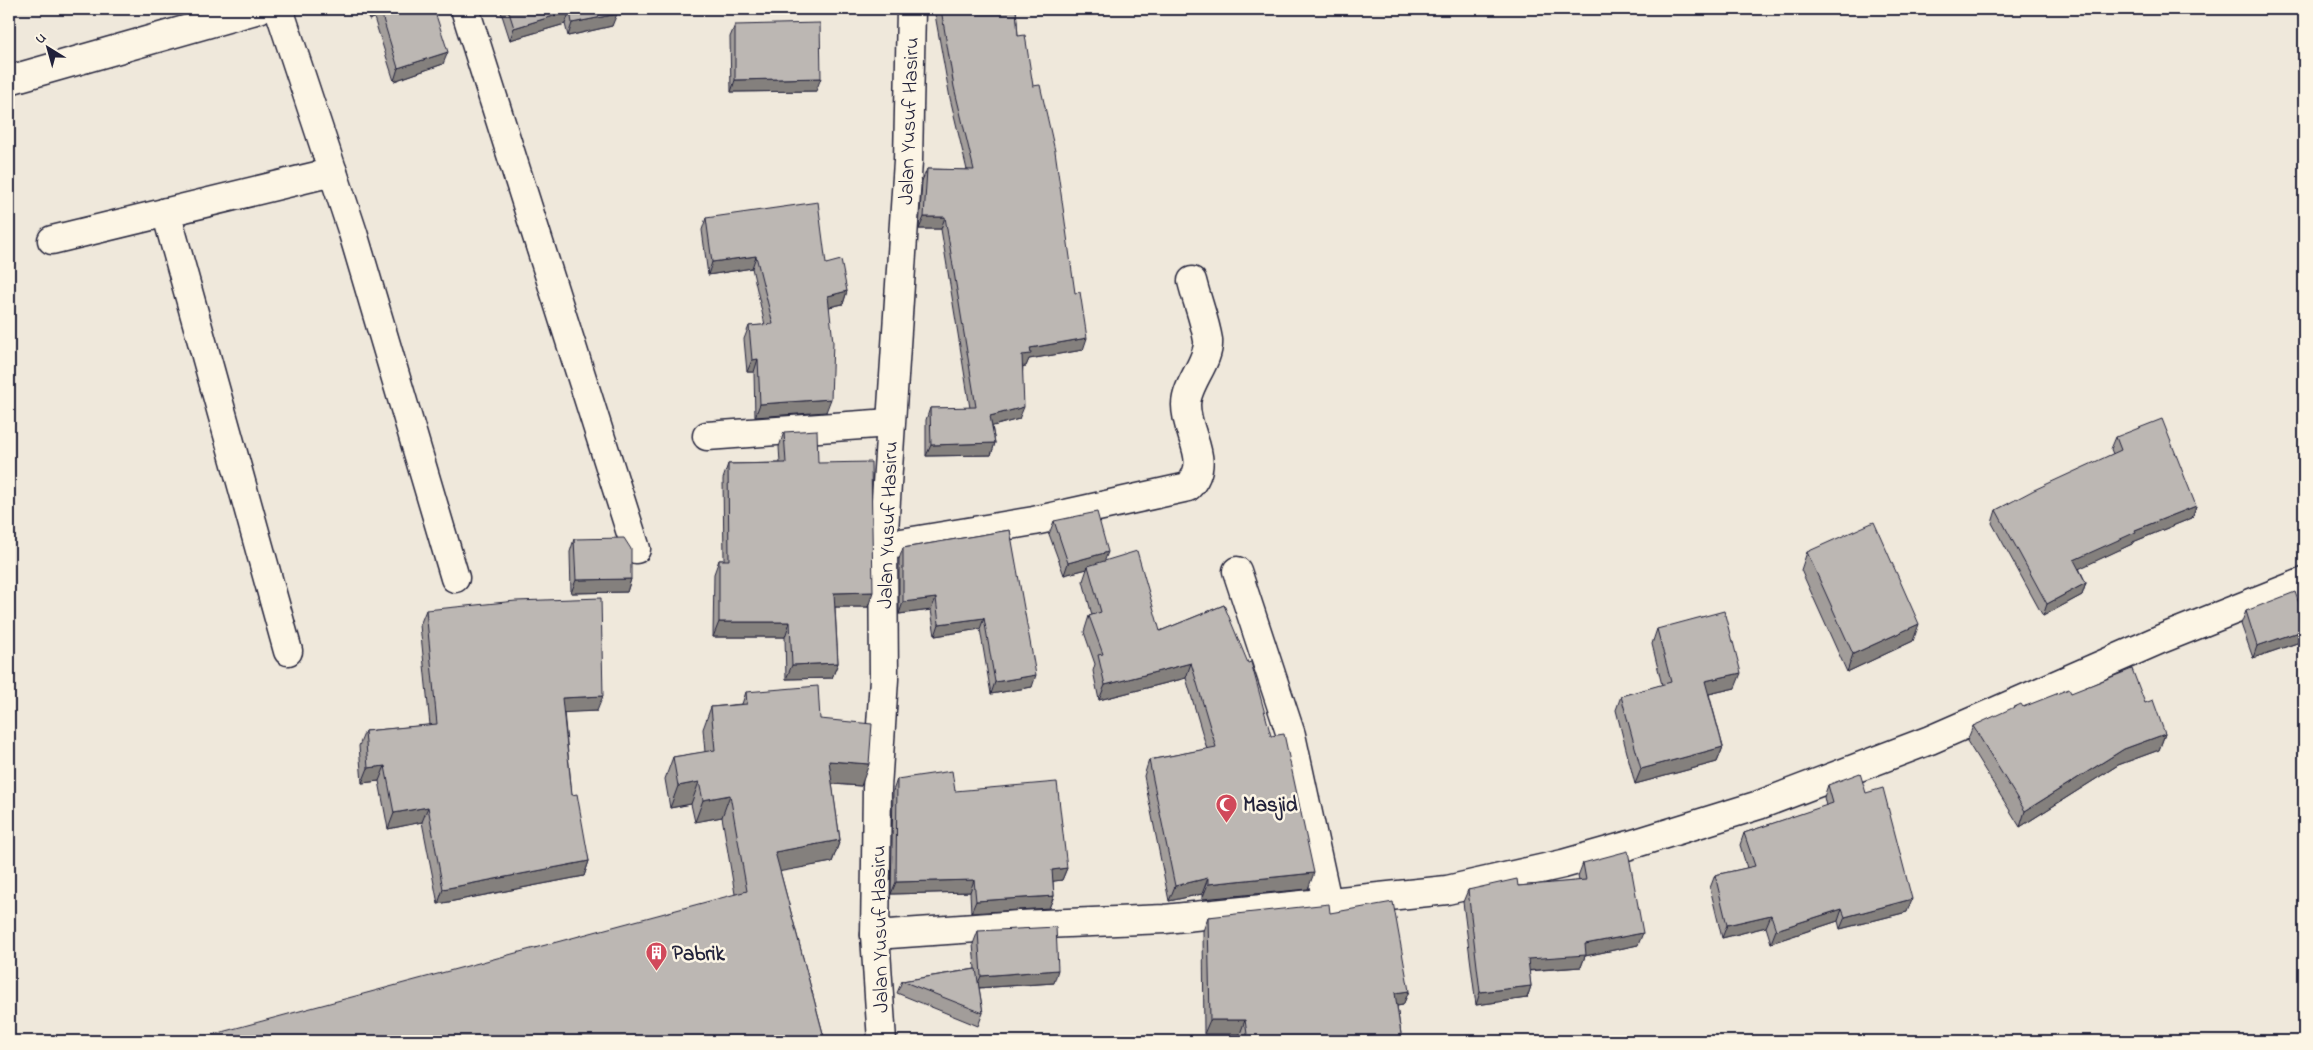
<svg xmlns="http://www.w3.org/2000/svg" width="2313" height="1050" font-family="'Indie Flower',sans-serif">
<rect width="100%" height="100%" fill="#efe8db"/>
<filter id="ink" filterUnits="userSpaceOnUse"><feTurbulence type="fractalNoise" baseFrequency=".02" numOctaves="2"/><feDisplacementMap in="SourceGraphic" scale="10" xChannelSelector="R" yChannelSelector="G"/><feConvolveMatrix kernelMatrix="1 2 1 2 8 2 1 2 1" color-interpolation-filters="sRGB"/></filter>
<g filter="url(#ink)">
<g fill="none" stroke-linecap="round" stroke-linejoin="round">
<defs>
<g id="minor">
<path d="M279,9L353,233L455,578"/>
<path d="M465,9L636,549"/>
<path d="M9,80L259,9"/>
<path d="M166,212L288,651"/>
<path d="M52,240L333,172"/>
<path d="M707,436L890,423"/>
<path d="M883,546L1034,521L1188,487C1213,461 1186,436 1186,405C1186,384 1210,361 1208,340C1205,321 1197,301 1192,281"/>
<path d="M1237,571L1291,735L1327,901"/>
<path d="M875,935L1019,925L1165,919L1447,890L1563,864L1630,845L1759,805L1930,740L2161,639L2304,582"/>
</g>
<path id="major" d="M882,1041L875,935L877,788L884,679L883,546L908,161L911,9"/>
</defs>
<use href="#minor" stroke="#22223b" stroke-width="31"/>
<use href="#major" stroke="#22223b" stroke-width="31"/>
<use href="#minor" stroke="#fcf5e5" stroke-width="28"/>
<use href="#major" stroke="#fcf5e5" stroke-width="28"/>
</g>
<g fill="#a29d9a" stroke="#22223b">
<path d="M365,9H434L443,64L394,81L374,18L369,20Z"/>
<path d="M500,9H616L612,26L568,36L565,24L510,40Z"/>
<path d="M934,9H1016L1018,36L1033,86L1083,350L1029,359L1026,366H1023L1019,419L992,426L995,443L991,455L926,456V420L930,408H970L941,229H919L922,181L927,169L967,170L950,98Z"/>
<path d="M735,25L816,91L731,92L730,37Z"/>
<path d="M706,218L826,264L847,291L843,304L829,307L826,412L755,417L754,372H747L744,339L749,326L765,325L752,268L708,275L702,230Z"/>
<path d="M784,432L818,463L868,607H835L838,663L832,678L786,679L785,637H713L714,574L719,560H724L723,479L728,464L780,463L779,447Z"/>
<path d="M2116,437L2196,506L2192,518L2133,542L2132,544L2079,568L2086,583L2082,595L2043,616L1992,523L1996,510L2113,454L2111,449Z"/>
<path d="M1054,521L1105,561L1160,631L1224,605L1308,889L1202,899V894L1169,901L1144,776L1149,760L1207,749L1186,678L1099,700L1093,671L1095,664L1084,632L1089,616L1092,615L1083,581L1087,569L1064,575L1049,534Z"/>
<path d="M1010,530L1032,687L991,694L980,629L935,636L931,610L899,614V559L903,548Z"/>
<path d="M574,539L631,579L627,592L571,593L570,552Z"/>
<path d="M1807,552L1913,641L1847,672L1801,570Z"/>
<path d="M426,610L597,711L564,712L572,795L589,861L584,876L438,904L422,822L388,829L379,781L362,783L359,746L365,731L430,725L420,625Z"/>
<path d="M2246,611L2304,618V638L2303,641L2253,658L2241,624Z"/>
<path d="M1657,629L1735,688L1709,694L1723,747L1717,762L1635,784L1616,710L1621,696L1662,685L1652,644Z"/>
<path d="M746,692L820,719L861,786L832,784L840,840L832,862L780,871L825,1041L735,894L722,817L695,822L691,804L670,808L665,779L673,757L705,752L703,729L711,707L742,704Z"/>
<path d="M2071,693L2145,703L2165,734L2159,750L2118,765L2020,827L1967,741L1973,726L2023,707Z"/>
<path d="M897,779L955,791L1067,868L1062,880L1053,881L1054,896L1049,908L971,913L970,892L891,894L893,791Z"/>
<path d="M1828,785L1866,793L1907,912L1840,929L1838,921L1771,943L1766,927L1722,938L1710,888L1715,875L1747,868L1740,845L1744,833L1826,806L1824,797Z"/>
<path d="M1583,863L1638,945L1585,956L1581,967L1529,971L1531,986L1527,998L1476,1005L1463,902L1468,890L1579,881L1578,876Z"/>
<path d="M1330,913L1409,991L1403,1005L1397,1006L1402,1041H1241L1240,1034H1204L1203,931L1208,917Z"/>
<path d="M978,931L1054,983L979,988L983,1013L978,1026L897,993L902,981L975,969L973,944Z"/>
</g>
<g fill="#84807d" stroke="#22223b">
<path d="M373,9H377L374,18L369,20Z"/>
<path d="M570,11L565,24L510,40L514,28Z"/>
<path d="M617,14L612,26L568,36L572,23Z"/>
<path d="M448,52L443,64L394,81L398,68Z"/>
<path d="M821,78L816,91L731,92L735,80Z"/>
<path d="M924,217H945L941,229H919Z"/>
<path d="M756,256L752,268L708,275L712,262Z"/>
<path d="M847,291L843,304L824,308L828,296Z"/>
<path d="M1087,338L1083,350L1029,359L1026,366L1018,367L1022,355L1030,348Z"/>
<path d="M758,359L754,372H747L752,360Z"/>
<path d="M831,399L826,412L755,417L760,404Z"/>
<path d="M1024,407L1019,419L986,428L990,416Z"/>
<path d="M995,443L991,455L926,456L931,445Z"/>
<path d="M2196,506L2192,518L2133,542L2132,544L2070,573L2074,560L2135,530Z"/>
<path d="M1108,552L1103,565L1088,566L1087,569L1064,575L1068,563Z"/>
<path d="M631,579L627,592L571,593L576,580Z"/>
<path d="M2086,583L2082,595L2043,616L2047,604Z"/>
<path d="M873,592L868,607H829L834,593Z"/>
<path d="M936,598L931,610L899,614L903,602Z"/>
<path d="M984,618L980,629L935,636L939,624Z"/>
<path d="M719,622H790L785,637H713Z"/>
<path d="M1919,624L1913,641L1847,672L1853,654Z"/>
<path d="M2304,630V638L2303,641L2253,658L2257,646Z"/>
<path d="M838,663L832,678L786,679L792,665Z"/>
<path d="M1191,663L1186,678L1099,700L1105,685Z"/>
<path d="M1741,673L1735,688L1700,696L1705,681Z"/>
<path d="M1036,675L1032,687L991,694L995,682Z"/>
<path d="M603,696L597,711L557,713L562,698Z"/>
<path d="M2165,734L2159,750L2118,765L2020,827L2025,811L2124,749Z"/>
<path d="M1723,747L1717,762L1635,784L1641,769Z"/>
<path d="M829,761L869,764L861,786L821,783Z"/>
<path d="M385,766L379,781L362,783L368,768Z"/>
<path d="M699,782L691,804L670,808L678,786Z"/>
<path d="M730,795L722,817L695,822L703,800Z"/>
<path d="M428,807L422,822L388,829L394,813Z"/>
<path d="M840,840L832,862L767,874L775,852Z"/>
<path d="M589,861L584,876L438,904L443,889Z"/>
<path d="M1067,868L1062,880L1048,882L1052,870Z"/>
<path d="M1314,873L1308,889L1202,899L1208,884Z"/>
<path d="M1208,878L1202,894L1169,901L1175,886Z"/>
<path d="M974,880L970,892L891,894L896,882Z"/>
<path d="M1054,896L1049,908L971,913L976,901Z"/>
<path d="M1912,899L1907,912L1840,929L1845,917Z"/>
<path d="M1842,909L1838,921L1771,943L1776,930Z"/>
<path d="M1771,915L1766,927L1722,938L1727,925Z"/>
<path d="M1643,933L1638,945L1585,956L1581,967L1523,971L1528,959L1585,944Z"/>
<path d="M1058,970L1054,983L976,988L981,976Z"/>
<path d="M1531,986L1527,998L1476,1005L1480,992Z"/>
<path d="M1409,991L1403,1005L1390,1007L1395,993Z"/>
<path d="M1210,1020H1245L1240,1034H1204Z"/>
</g>
<g fill="#bcb7b3" stroke="#22223b">
<path d="M380,9H434L448,52L398,68Z"/>
<path d="M508,9H616L617,14L572,23L570,11L514,28Z"/>
<path d="M941,9H1016L1018,36L1025,35L1033,86L1040,85L1055,151L1075,293L1080,292L1087,338L1030,348L1031,354L1022,355L1024,407L990,416L995,443L931,445L930,408L976,407L945,217H924L927,169L974,170L954,87Z"/>
<path d="M820,23L821,78L735,80V25Z"/>
<path d="M818,202L826,264L841,260L847,291L828,296L833,342L831,399L760,404L758,359L752,360L749,326L773,324L756,256L712,262L706,218Z"/>
<path d="M2162,419L2196,506L2135,530L2136,532L2074,560L2086,583L2047,604L1996,510L2034,490L2121,450L2116,437Z"/>
<path d="M817,430L818,463L871,462L873,592L834,593L838,663L792,665L790,622H719V560H729L728,464L786,463L784,432Z"/>
<path d="M1097,512L1108,552L1068,563L1054,521Z"/>
<path d="M1874,522L1919,624L1853,654L1807,552Z"/>
<path d="M1010,530L1036,675L995,682L984,618L939,624L936,598L903,602V548Z"/>
<path d="M624,538L631,549V579L576,580L574,539Z"/>
<path d="M1137,551L1160,631L1224,605L1248,663L1251,662L1271,736L1284,734L1314,873L1208,884V878L1175,886L1149,760L1216,747L1191,663L1105,685L1098,655L1103,654L1089,616L1101,612L1088,566Z"/>
<path d="M2295,592L2304,618V630L2257,646L2246,611Z"/>
<path d="M601,598L603,696L562,698L572,795L577,794L589,861L443,889L428,807L394,813L385,766L368,768L365,731L437,724L426,610L516,601Z"/>
<path d="M1724,611L1732,642H1733L1741,673L1705,681L1723,747L1641,769L1621,696L1671,682L1657,629Z"/>
<path d="M2132,669L2145,703L2153,700L2165,734L2124,749L2025,811L1973,726L2021,704L2023,707L2069,689L2071,693Z"/>
<path d="M818,686L820,719L872,724L869,764L829,761L840,840L775,852L825,1041H188L747,891L730,795L703,800L699,782L678,786L673,757L715,750L711,707L747,704L746,692Z"/>
<path d="M952,771L955,791L1057,782L1067,868L1052,870L1054,896L976,901L974,880L896,882L897,779Z"/>
<path d="M1860,773L1866,793L1883,788L1912,899L1845,917L1842,909L1776,930L1771,915L1727,925L1715,875L1755,866L1744,833L1833,803L1828,785Z"/>
<path d="M1628,851L1643,933L1585,944L1586,955L1528,959L1531,986L1480,992L1468,890L1517,879L1518,886L1586,880L1583,863Z"/>
<path d="M1393,902L1409,991L1395,993L1402,1041H1248L1245,1020H1210L1208,917L1329,904L1330,913Z"/>
<path d="M1056,927L1058,970L981,976L978,931Z"/>
<path d="M976,969L983,1013L902,981Z"/>
</g>
</g>
<defs>
<symbol id="mosque-pin" viewBox="-11 -11 22 30"><path d="M0 17L-7.5 6A9.5 9.5 0 1 1 7.5 6Z" fill="#d1495b" stroke="#fcf5e5"/><path d="M3.5-4.9A6 6 0 1 0 3.5 4.9A5 5 0 1 1 3.5-4.9Z" fill="#fff"/></symbol>
<symbol id="building-pin" viewBox="-11 -11 22 30"><path d="M0 17L-7.5 6A9.5 9.5 0 1 1 7.5 6Z" fill="#d1495b" stroke="#fcf5e5"/><path d="M-4-6H4V6H1V3H-1V6H-4ZM-2.5-4.3h1.7v1.8h-1.7ZM.8-4.3h1.7v1.8H.8ZM-2.5-1h1.7V.8h-1.7ZM.8-1h1.7V.8H.8Z" fill="#fff"/></symbol>
</defs>
<g fill-rule="evenodd">
<use href="#mosque-pin" x="1214" y="792" width="25" height="34"/>
<use href="#building-pin" x="644" y="940" width="25" height="34"/>
</g>
<g text-anchor="middle" stroke-width="5" stroke-linejoin="round" paint-order="stroke">
<g font-size="21" fill="#22223b" stroke="#fcf5e5">
<text transform="translate(908 121) rotate(-88)" y="7">Jalan Yusuf Hasiru</text>
<text transform="translate(887 525) rotate(-88)" y="7">Jalan Yusuf Hasiru</text>
<text transform="translate(879 929) rotate(-91)" y="7">Jalan Yusuf Hasiru</text>
</g>
<g font-size="21" font-weight="bold" fill="#22223b" stroke="#fcf5e5" text-anchor="start">
<text x="1243" y="811">Masjid</text>
<text x="672" y="960">Pabrik</text>
</g>
</g>
<rect width="2313" height="1050" fill="none" stroke="#fcf5e5" stroke-width="30"/>
<rect x="15" y="15" width="2283" height="1020" fill="none" stroke="#22223b" stroke-width="2" filter="url(#ink)"/>
<g transform="translate(48 48) rotate(323)" stroke="#fcf5e5" stroke-width="4" paint-order="stroke">
<path d="M0-4L9 19L0 12L-9 19Z" fill="#22223b"/>
<text y="-8" font-size="14" font-weight="bold" text-anchor="middle" fill="#22223b">U</text>
</g>
</svg>
